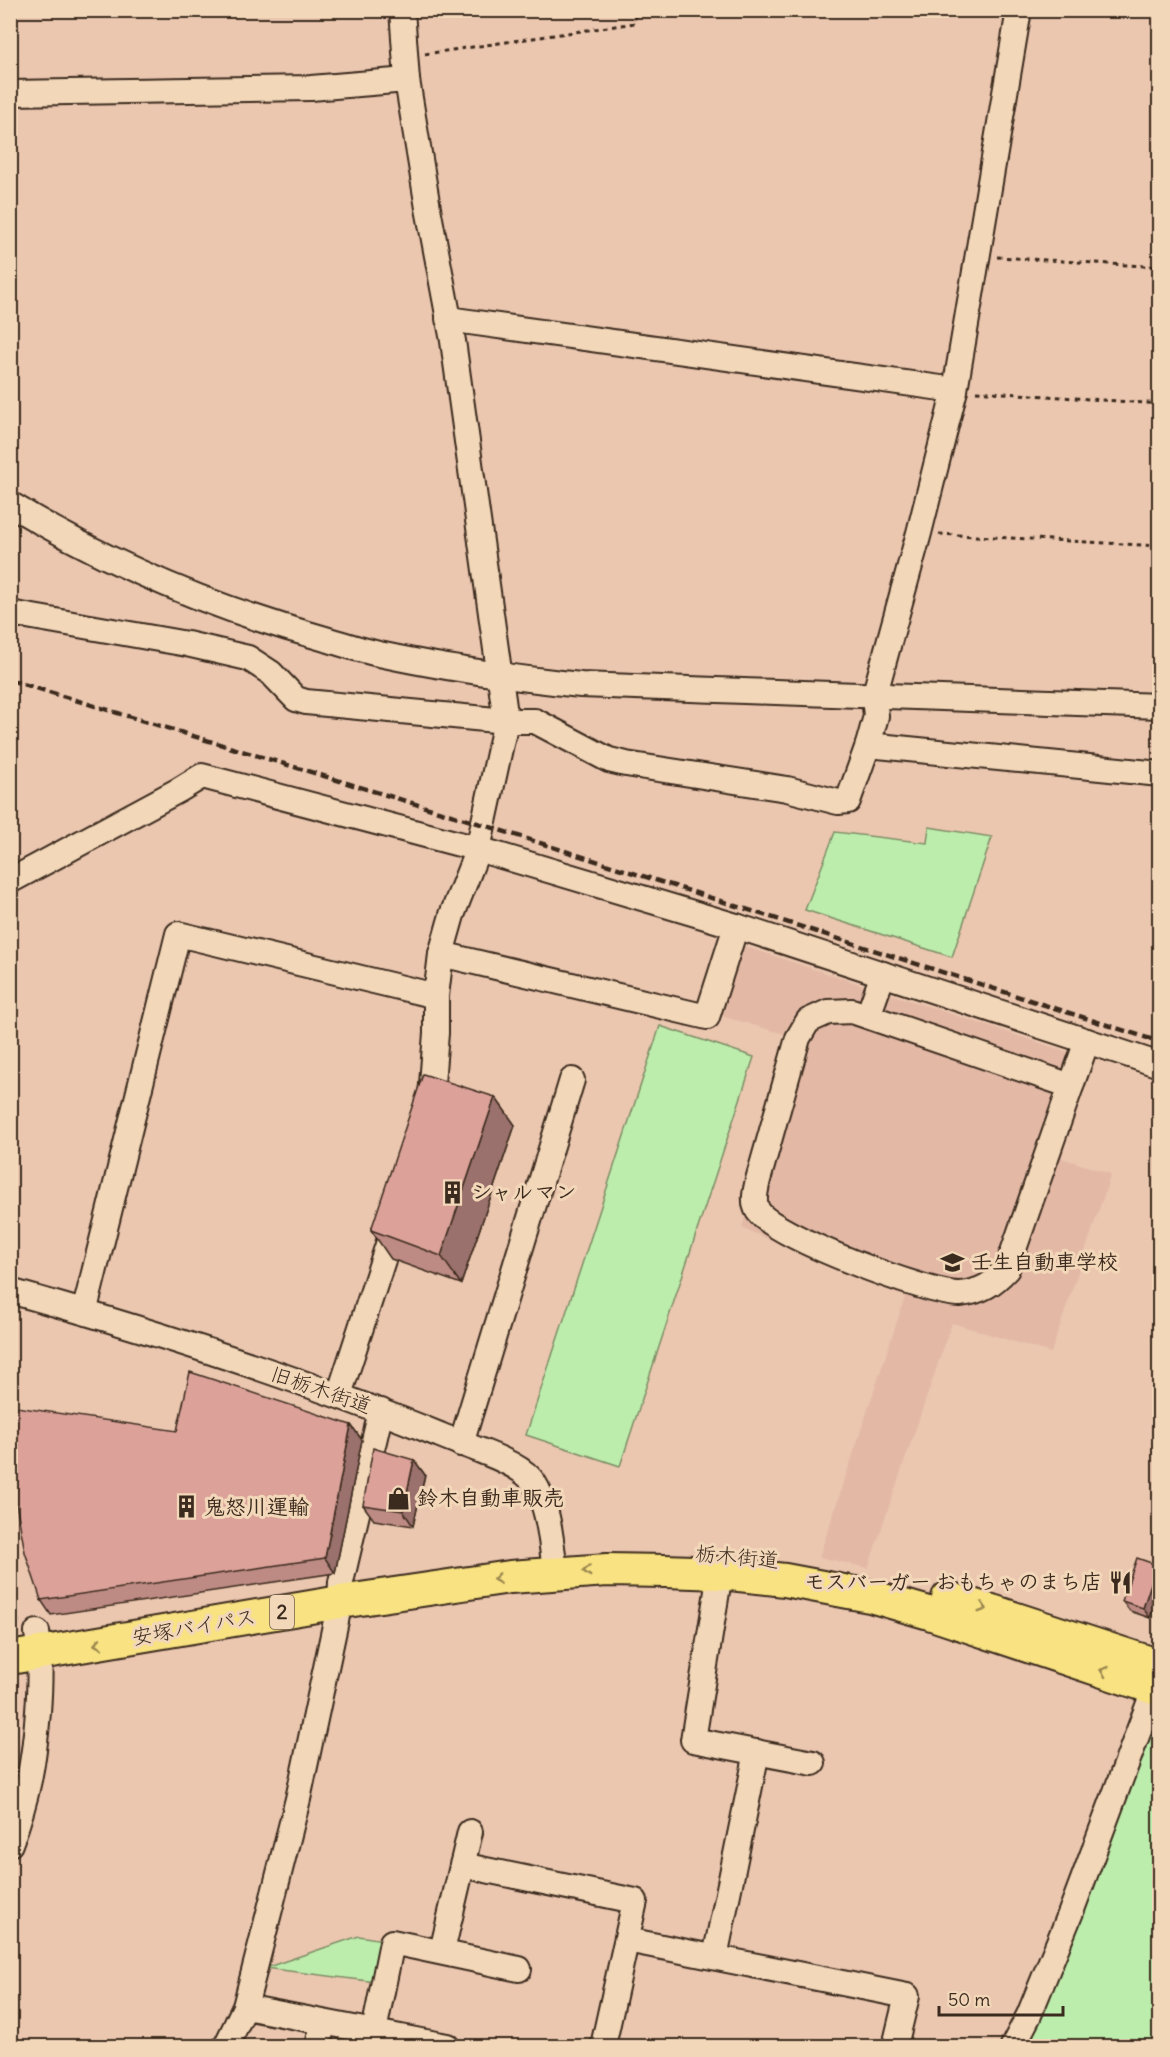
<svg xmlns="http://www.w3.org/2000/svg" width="1170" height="2057" font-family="Delius,'Klee One',sans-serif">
<rect width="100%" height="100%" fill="#ebc7b0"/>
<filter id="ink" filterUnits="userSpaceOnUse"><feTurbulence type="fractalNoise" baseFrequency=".0167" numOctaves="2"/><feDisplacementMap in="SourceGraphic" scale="12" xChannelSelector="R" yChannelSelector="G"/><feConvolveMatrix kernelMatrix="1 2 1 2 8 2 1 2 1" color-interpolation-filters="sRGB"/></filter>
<g filter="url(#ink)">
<path fill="#e3b9a6" d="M731,942L1083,1057L1062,1158L1111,1174L1051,1353L952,1323L868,1568L819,1557L905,1297L742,1228L791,1036L721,1016Z"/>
<g fill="#bdedac" stroke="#7c8c65" stroke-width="1.5">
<path d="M929,827L992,837L952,957L805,910L835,832L927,843Z"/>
<path d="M660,1026L754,1057L620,1466L526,1435Z"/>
<path d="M1159,1690V2046H1009Z"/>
<path d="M359,1936L383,1940L376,1982L265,1968Z"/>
</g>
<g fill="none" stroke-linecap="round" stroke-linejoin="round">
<defs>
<g id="minor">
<path d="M402,10L407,80L428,208L453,341L506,721L478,849L452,915L441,954L436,996V1033L430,1109"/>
<path d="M10,93L311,88L407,80"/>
<path d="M448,319L955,390"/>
<path d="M10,504C107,563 213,608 322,638C343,644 363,651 384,655C449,669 515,678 581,685L1160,706"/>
<path d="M10,613L187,644L248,658L271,673L296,699L306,702L506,721H535L609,760L626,764L787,789L838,802L848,801L868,745L876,716L874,697L919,533L955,390L1019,10"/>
<path d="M868,745L1160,774"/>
<path d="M10,881L179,790L202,776L478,849L736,926L1160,1065"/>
<path d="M441,954L707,1017L736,926"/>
<path d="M852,1011L1071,1086L1007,1269C993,1284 981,1292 960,1294C930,1295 773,1236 758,1211C752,1202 756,1189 758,1180L798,1038L808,1021L828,1012Z"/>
<path d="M868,1016L883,974"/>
<path d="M1071,1086L1087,1041"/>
<path d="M10,1291C156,1332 300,1378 440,1435C463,1445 514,1460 530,1478C548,1498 552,1545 555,1573"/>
<path d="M81,1311L87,1301L178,934L436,996"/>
<path d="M339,1395L396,1220"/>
<path d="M461,1444L572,1080"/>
<path d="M720,1573L693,1740L813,1763"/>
<path d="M10,1844C28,1797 34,1761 38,1712C40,1685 41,1659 37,1632"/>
<path d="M462,1865L635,1901L603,2046"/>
<path d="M627,1940L907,1996L895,2046"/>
<path d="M442,1951L470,1832"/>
<path d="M715,1957L757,1752"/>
<path d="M245,2007L447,2046"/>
<path d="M226,2046L245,2007L298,1799L340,1602L341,1582L381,1411"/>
<path d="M318,2046L323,2023"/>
<path d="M371,2046L392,1942L519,1969"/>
<path d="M1013,2046L1029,2015L1071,1912L1160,1674"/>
</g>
<g id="major">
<path d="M948,1598L992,1611L1160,1666"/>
<path d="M10,1658L340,1602L510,1577L607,1570L665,1571L720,1573L785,1580L870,1596L929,1613L1160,1690"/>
</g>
</defs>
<use href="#minor" stroke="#3b2a1e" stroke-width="28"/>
<use href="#major" stroke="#3b2a1e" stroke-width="36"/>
<g stroke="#3b2a1e" stroke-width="3" stroke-dasharray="4.5 4.5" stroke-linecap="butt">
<path d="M425,54L635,23V10"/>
<path d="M997,257L1160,267"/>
<path d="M976,391L1160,404"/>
<path d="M939,534L1160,546"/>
<path d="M10,1598H16L18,1623"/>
<path d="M10,1707H19"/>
</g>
<use href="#minor" stroke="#f2d7b9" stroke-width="24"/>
<use href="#major" stroke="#f8e281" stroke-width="32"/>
<path stroke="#3b2a1e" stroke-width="4.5" stroke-dasharray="9 4.5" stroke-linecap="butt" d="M10,680L484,825L1160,1042"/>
</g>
<g fill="#bd8b84" stroke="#3b2a1e" stroke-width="1.5">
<path d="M495,1097L515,1125L461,1284L391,1259L371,1230Z"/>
<path d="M351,1425L362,1440L335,1573L51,1615L41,1600L177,1431Z"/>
<path d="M414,1460L425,1475L413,1526L374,1520L363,1505Z"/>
<path d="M1157,1565L1160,1568V1589L1150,1618L1130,1611L1122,1601Z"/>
</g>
<g fill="#9a716c" stroke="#3b2a1e" stroke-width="1.5">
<path d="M495,1097L515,1125L461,1284L441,1256Z"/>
<path d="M351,1425L362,1440L335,1573L325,1558Z"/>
<path d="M414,1460L425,1475L413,1526L403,1511Z"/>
<path d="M1157,1565L1160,1568V1589L1150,1618L1143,1608Z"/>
</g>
<g fill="#dca29a" stroke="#3b2a1e" stroke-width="1.5">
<path d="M423,1074L495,1097L441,1256L371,1230Z"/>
<path d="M190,1372L351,1425L325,1558L41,1600L25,1552L10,1471V1406L177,1431Z"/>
<path d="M373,1448L414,1460L403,1511L363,1505Z"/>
<path d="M1137,1558L1157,1565L1143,1608L1122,1601Z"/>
</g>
<defs><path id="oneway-chevron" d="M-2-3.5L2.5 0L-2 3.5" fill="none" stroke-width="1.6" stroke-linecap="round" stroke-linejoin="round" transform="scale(1.5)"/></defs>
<g stroke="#9a8650">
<use href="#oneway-chevron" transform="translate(587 1571) rotate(177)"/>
<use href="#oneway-chevron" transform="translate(497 1579) rotate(172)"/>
<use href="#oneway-chevron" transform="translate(983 1608) rotate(16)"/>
<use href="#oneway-chevron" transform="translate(98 1644) rotate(170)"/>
<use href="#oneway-chevron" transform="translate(1104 1671) rotate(-161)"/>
</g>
</g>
<defs>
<symbol id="building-bare" viewBox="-9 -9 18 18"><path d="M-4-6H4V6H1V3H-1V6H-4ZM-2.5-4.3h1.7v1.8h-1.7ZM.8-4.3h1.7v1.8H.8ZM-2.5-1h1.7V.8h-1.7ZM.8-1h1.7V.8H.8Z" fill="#3b2a1e" stroke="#f2d7b9" stroke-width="2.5" paint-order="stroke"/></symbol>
<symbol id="school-bare" viewBox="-9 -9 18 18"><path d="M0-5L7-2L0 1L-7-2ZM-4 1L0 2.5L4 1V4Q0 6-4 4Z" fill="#3b2a1e" stroke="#f2d7b9" stroke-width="2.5" paint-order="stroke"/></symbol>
<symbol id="shop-bare" viewBox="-9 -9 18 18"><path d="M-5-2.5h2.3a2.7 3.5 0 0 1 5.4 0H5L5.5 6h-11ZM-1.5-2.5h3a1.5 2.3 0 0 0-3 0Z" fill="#3b2a1e" stroke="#f2d7b9" stroke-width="2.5" paint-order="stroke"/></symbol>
<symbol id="restaurant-bare" viewBox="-9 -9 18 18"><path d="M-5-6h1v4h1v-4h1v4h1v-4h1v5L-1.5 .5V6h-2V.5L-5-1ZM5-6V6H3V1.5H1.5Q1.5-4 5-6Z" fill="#3b2a1e" stroke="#f2d7b9" stroke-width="2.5" paint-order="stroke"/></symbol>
</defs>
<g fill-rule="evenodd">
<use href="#building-bare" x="436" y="1176" width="33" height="33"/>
<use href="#school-bare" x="936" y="1246" width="33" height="33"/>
<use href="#shop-bare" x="382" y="1482" width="33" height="33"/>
<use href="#building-bare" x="170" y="1490" width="33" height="33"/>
<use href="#restaurant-bare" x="1104" y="1566" width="33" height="33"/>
</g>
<g text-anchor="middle" stroke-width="6" stroke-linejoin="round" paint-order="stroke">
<rect fill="#f2d7b9" stroke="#725e4c" stroke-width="1.5" x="270" y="1595" width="24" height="34" rx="4.5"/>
<g font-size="20" font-weight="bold" fill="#3b2a1e">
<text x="282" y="1619">2</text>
</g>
<g font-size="21" font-weight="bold" fill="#3b2a1e" stroke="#f2d7b9" text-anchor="start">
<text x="471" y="1199">シャルマン</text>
<text x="971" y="1269">壬生自動車学校</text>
<text x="417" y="1505">鈴木自動車販売</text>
<text x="204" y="1514">鬼怒川運輸</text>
<text x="1102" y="1589" text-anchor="end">モスバーガー おもちゃのまち店</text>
</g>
<g font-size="21" fill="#3b2a1e" stroke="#f2d7b9">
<text transform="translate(321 1390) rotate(19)" y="7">旧栃木街道</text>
<text transform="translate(737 1557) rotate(5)" y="7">栃木街道</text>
<text transform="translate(194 1627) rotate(-10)" y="7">安塚バイパス</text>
</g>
</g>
<rect width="1170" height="2057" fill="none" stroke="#f2d7b9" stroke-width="36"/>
<rect x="18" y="18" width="1134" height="2021" fill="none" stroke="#3b2a1e" stroke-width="2" filter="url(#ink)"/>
<path d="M939 2006v9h124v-9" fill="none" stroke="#3b2a1e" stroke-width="3"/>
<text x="948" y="2006" font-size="18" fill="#3b2a1e" stroke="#f2d7b9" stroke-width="4.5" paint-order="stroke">50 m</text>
</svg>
